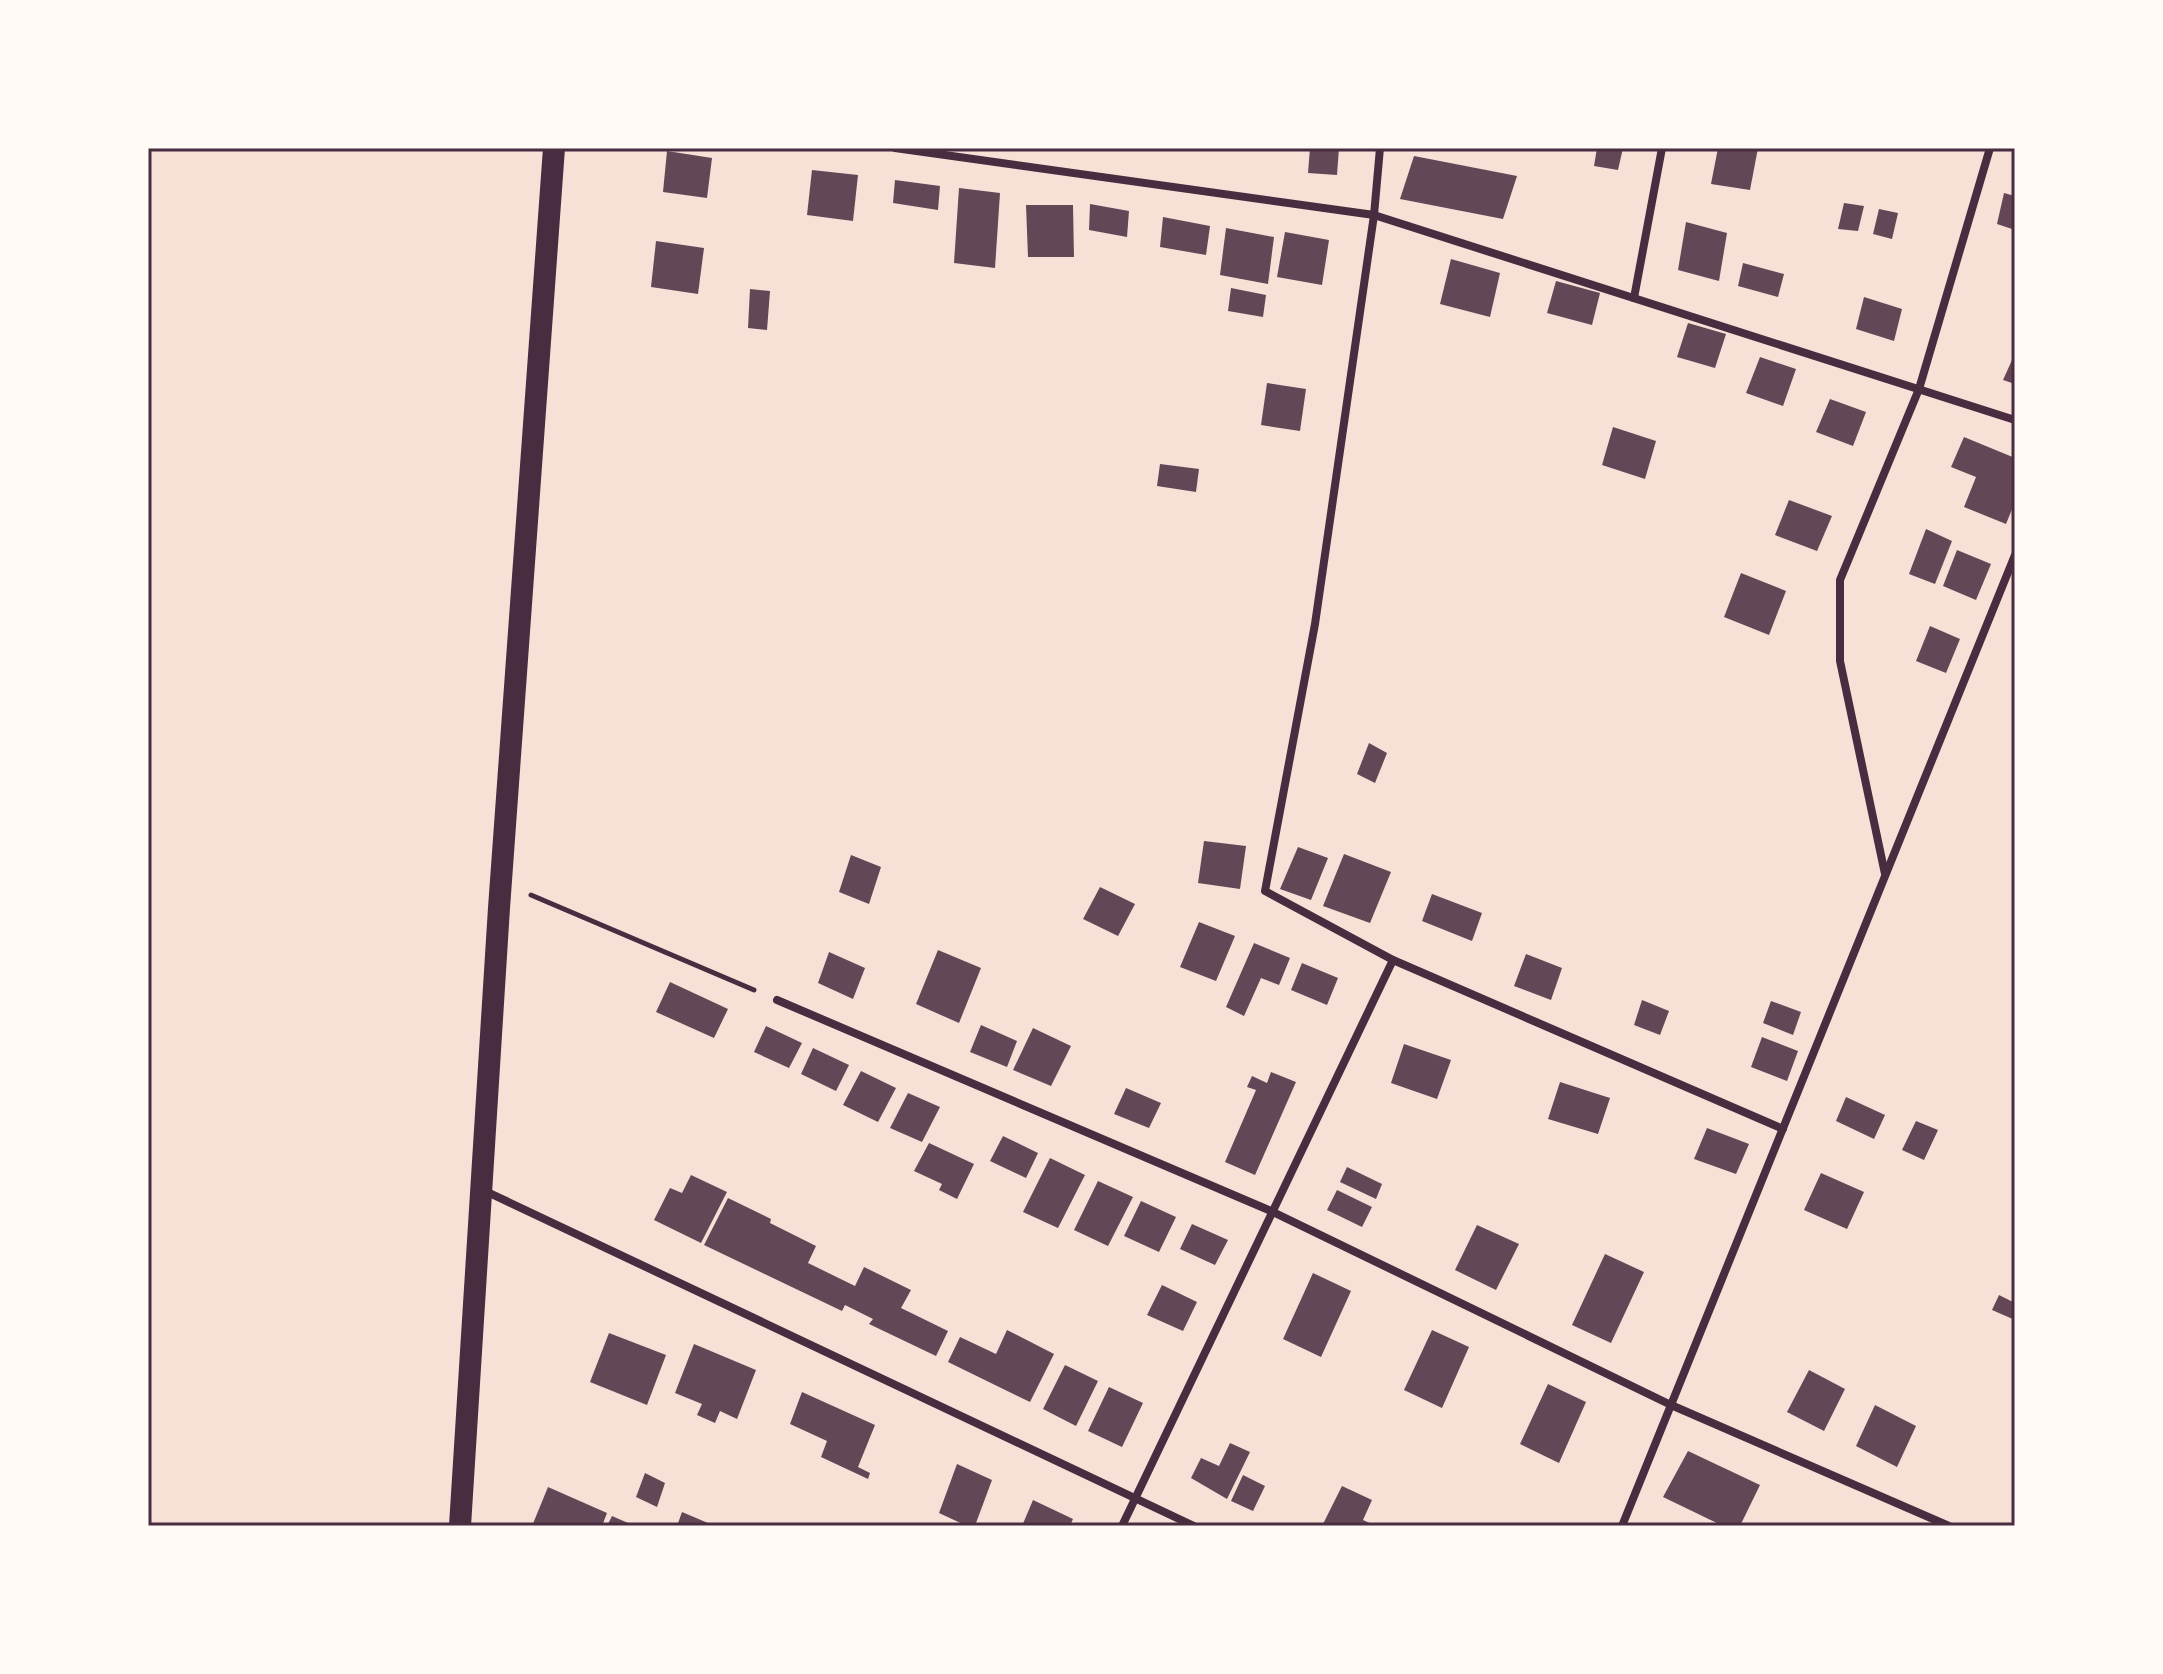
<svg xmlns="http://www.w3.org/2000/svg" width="2163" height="1674" font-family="Figtree,sans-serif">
<rect width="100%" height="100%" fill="#f7e1d7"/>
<g fill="#644757">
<path d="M1310,148H1339L1337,175L1308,173Z"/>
<path d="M1597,148H1623L1618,170L1594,166Z"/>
<path d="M1718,148H1758L1750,190L1711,184Z"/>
<path d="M667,151L712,158L707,198L663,192Z"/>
<path d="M1414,156L1517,176L1503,219L1400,199Z"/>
<path d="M812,170L858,175L853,221L807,215Z"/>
<path d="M895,180L940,186L938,210L893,203Z"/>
<path d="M959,188L1000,193L995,268L954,263Z"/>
<path d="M2004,193L2015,196V230L1997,224Z"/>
<path d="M1844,203L1864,206L1858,231L1838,229Z"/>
<path d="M1090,204L1129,211L1127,237L1089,230Z"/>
<path d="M1026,205H1073L1074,257H1028Z"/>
<path d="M1879,209L1898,213L1892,239L1873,234Z"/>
<path d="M1163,217L1210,226L1206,255L1160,247Z"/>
<path d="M1686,222L1727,233L1719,281L1678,270Z"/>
<path d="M1226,228L1274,237L1268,284L1220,275Z"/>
<path d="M1285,232L1329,240L1322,285L1277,277Z"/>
<path d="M656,241L704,248L698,294L651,287Z"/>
<path d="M1451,259L1500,273L1490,317L1440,304Z"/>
<path d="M1743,263L1784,274L1778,297L1738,286Z"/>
<path d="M1556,281L1600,293L1592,325L1547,313Z"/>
<path d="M1231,288L1266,295L1263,317L1228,311Z"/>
<path d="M750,289L770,291L767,330L748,328Z"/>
<path d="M1864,297L1902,309L1894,341L1856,329Z"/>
<path d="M1688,323L1726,334L1715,368L1677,357Z"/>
<path d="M1760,357L1796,369L1783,406L1746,393Z"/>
<path d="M2012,360L2015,361V384L2003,380Z"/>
<path d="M1267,383L1306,389L1300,431L1261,425Z"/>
<path d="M1830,399L1866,412L1853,446L1816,432Z"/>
<path d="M1613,427L1656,441L1645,479L1602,465Z"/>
<path d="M1964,437L2015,458V502L2006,524L1964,507L1976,477L1951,467Z"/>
<path d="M1160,464L1199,469L1196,492L1157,486Z"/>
<path d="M1789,500L1832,516L1817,551L1775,535Z"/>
<path d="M1926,529L1952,541L1935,584L1909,574Z"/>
<path d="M1957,550L1991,564L1976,600L1943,586Z"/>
<path d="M1741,573L1786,591L1769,635L1724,617Z"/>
<path d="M1930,626L1960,639L1946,673L1916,661Z"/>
<path d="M1369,743L1387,753L1375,783L1357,774Z"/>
<path d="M1204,841L1246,846L1240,889L1198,883Z"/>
<path d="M1298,847L1328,858L1311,900L1280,889Z"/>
<path d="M1344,854L1391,872L1370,923L1323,906Z"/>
<path d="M851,855L881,867L869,904L839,892Z"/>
<path d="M1100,887L1135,904L1118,936L1083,919Z"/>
<path d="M1432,894L1482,913L1472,941L1422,921Z"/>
<path d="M1199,922L1235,936L1216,981L1180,967Z"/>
<path d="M1254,943L1290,958L1279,985L1261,978L1244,1016L1226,1007Z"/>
<path d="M938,950L981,968L959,1023L916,1004Z"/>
<path d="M829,952L865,968L853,999L818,983Z"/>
<path d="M1526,954L1562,968L1551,1000L1514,986Z"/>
<path d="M1302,963L1338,978L1327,1005L1291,990Z"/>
<path d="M670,982L728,1009L714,1038L656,1012Z"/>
<path d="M1642,1000L1669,1011L1660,1035L1634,1025Z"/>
<path d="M1771,1001L1801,1012L1793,1035L1763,1023Z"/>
<path d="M981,1025L1017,1041L1007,1067L970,1052Z"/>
<path d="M766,1026L802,1043L789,1068L754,1052Z"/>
<path d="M1033,1028L1071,1046L1051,1086L1013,1070Z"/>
<path d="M1762,1037L1798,1051L1787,1081L1751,1067Z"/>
<path d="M1404,1044L1451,1060L1437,1099L1391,1083Z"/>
<path d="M813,1048L849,1065L836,1091L801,1074Z"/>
<path d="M861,1071L896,1088L878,1122L843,1105Z"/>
<path d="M1271,1072L1296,1082L1255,1175L1225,1162L1256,1090L1247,1087L1252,1076L1267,1083Z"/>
<path d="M1560,1082L1610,1098L1598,1134L1548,1119Z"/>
<path d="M1126,1088L1161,1103L1149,1128L1114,1114Z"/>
<path d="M908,1093L940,1107L922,1142L890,1128Z"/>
<path d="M1846,1097L1885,1115L1874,1139L1836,1121Z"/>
<path d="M1916,1121L1938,1130L1924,1160L1902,1150Z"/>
<path d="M1707,1128L1749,1144L1736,1174L1694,1159Z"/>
<path d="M1003,1136L1038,1153L1026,1178L990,1161Z"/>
<path d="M929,1143L974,1164L957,1199L939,1190L942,1184L914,1171Z"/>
<path d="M1050,1158L1085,1175L1058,1228L1023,1212Z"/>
<path d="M1347,1167L1382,1184L1376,1199L1340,1182Z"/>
<path d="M1821,1173L1864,1192L1847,1229L1804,1210Z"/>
<path d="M691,1175L727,1192L701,1243L654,1220L670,1188L682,1193Z"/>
<path d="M1098,1181L1133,1197L1108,1246L1074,1230Z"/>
<path d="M1337,1190L1372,1207L1362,1227L1327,1210Z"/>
<path d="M728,1198L771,1219L770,1223L816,1246L808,1263L855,1286L864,1267L911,1290L901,1308L948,1331L936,1356L869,1324L873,1319L845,1305L842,1311L704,1245Z"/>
<path d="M1141,1201L1176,1217L1159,1252L1124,1236Z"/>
<path d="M1192,1224L1228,1240L1215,1265L1180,1249Z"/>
<path d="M1477,1225L1519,1244L1496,1290L1455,1270Z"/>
<path d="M1605,1254L1644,1272L1611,1343L1572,1325Z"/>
<path d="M1313,1273L1351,1291L1321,1357L1283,1339Z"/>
<path d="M1162,1285L1197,1302L1183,1331L1147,1315Z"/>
<path d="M1999,1295L2015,1303V1320L1992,1310Z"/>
<path d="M1007,1330L1054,1354L1030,1402L948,1362L960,1337L996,1354Z"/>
<path d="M1432,1330L1469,1347L1442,1408L1404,1390Z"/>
<path d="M609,1333L666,1355L647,1405L590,1382Z"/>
<path d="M694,1344L756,1370L737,1419L720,1411L715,1423L697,1415L702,1404L675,1393Z"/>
<path d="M1065,1365L1098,1381L1076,1426L1043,1409Z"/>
<path d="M1809,1370L1845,1389L1824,1431L1787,1412Z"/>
<path d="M1548,1384L1586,1402L1559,1463L1520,1444Z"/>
<path d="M1109,1387L1143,1403L1122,1447L1088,1431Z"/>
<path d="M802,1392L875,1425L858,1467L870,1473L868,1479L821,1457L827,1441L790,1424Z"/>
<path d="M1875,1405L1916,1426L1897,1467L1856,1446Z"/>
<path d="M1230,1443L1250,1452L1227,1499L1191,1478L1201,1458L1219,1466Z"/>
<path d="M1688,1451L1760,1485L1740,1526H1723L1663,1497Z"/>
<path d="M957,1464L992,1480L976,1523L982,1526H967L939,1513Z"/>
<path d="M645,1473L665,1483L657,1507L636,1497Z"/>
<path d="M1243,1475L1265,1486L1253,1511L1231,1501Z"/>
<path d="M1342,1486L1372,1500L1363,1520L1376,1526H1322Z"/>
<path d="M548,1487L607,1513L602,1526H532Z"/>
<path d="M1033,1500L1073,1519L1070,1526H1022Z"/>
<path d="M682,1512L715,1526H677Z"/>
<path d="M612,1516L635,1526H607Z"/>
</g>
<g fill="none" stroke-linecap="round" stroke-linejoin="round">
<path stroke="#4a2c40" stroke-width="5" d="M531,895L754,990"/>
<g stroke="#4a2c40" stroke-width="8">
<path d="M895,148L1374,215L2015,420"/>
<path d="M1380,148L1374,215L1315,624L1265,891L1393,960L1783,1129"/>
<path d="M1634,298L1662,148"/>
<path d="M1885,874L1840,661V580L1919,389L1990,148"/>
<path d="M777,1000L1271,1211L1671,1405L1949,1526"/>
<path d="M483,1190L1194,1526"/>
<path d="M1122,1526L1393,960"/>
<path d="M1622,1526L2015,555"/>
</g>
<path stroke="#4a2c40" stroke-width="22" d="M460,1526L499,908L554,148"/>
</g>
<rect width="2163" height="1674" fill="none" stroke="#fffaf5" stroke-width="300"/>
<rect x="150" y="150" width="1863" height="1374" fill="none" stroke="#4a2c40" stroke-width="3"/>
</svg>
